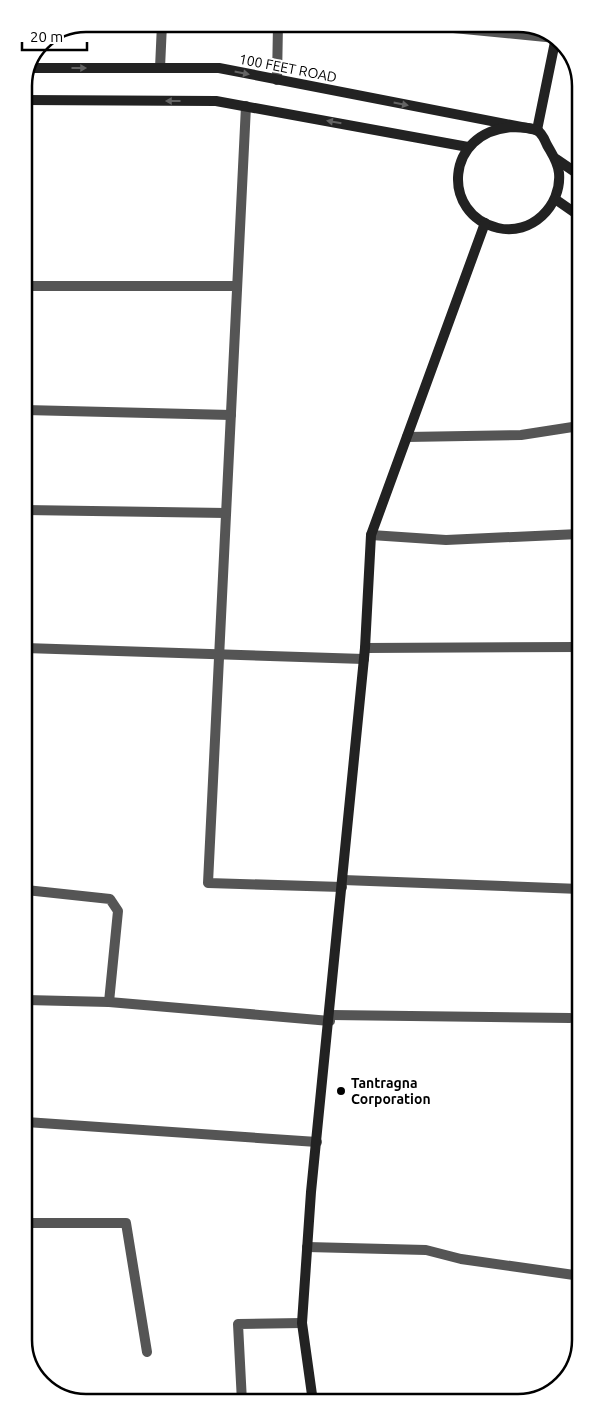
<svg xmlns="http://www.w3.org/2000/svg" width="605" height="1427" font-family="Ubuntu,sans-serif">
<rect width="100%" height="100%" fill="#fff"/>
<g fill="none" stroke-linecap="round" stroke-linejoin="round">
<g stroke="#555" stroke-width="10">
<path d="M412,24L556,38"/>
<path d="M160,68L162,24"/>
<path d="M277,80L278,24"/>
<path d="M246,106L208,883L342,887"/>
<path d="M24,286H237"/>
<path d="M25,410L231,415"/>
<path d="M407,437L521,435L579,426"/>
<path d="M25,510L226,513"/>
<path d="M371,535L446,540L579,534"/>
<path d="M25,648L364,659"/>
<path d="M365,648L579,647"/>
<path d="M343,880L580,889"/>
<path d="M26,890L110,899L118,911L109,1002"/>
<path d="M26,1000L109,1002L330,1021"/>
<path d="M331,1015L570,1018"/>
<path d="M26,1122L317,1142"/>
<path d="M27,1223H126L147,1352"/>
<path d="M307,1247L426,1250L461,1259L581,1276"/>
<path d="M479,1400L520,1398L539,1399"/>
<path d="M242,1402L238,1324L302,1323"/>
</g>
<g stroke="#222" stroke-width="10">
<path d="M31,68H219L537,130L556,37"/>
<path d="M24,100L216,101L468,147"/>
<path d="M513,127C520,128 530,127 536,130C541,132 545,140 547,145C552,154 558,162 559,173C562,206 531,236 498,228C441,215 444,131 513,127Z"/>
<path d="M556,159L578,174"/>
<path d="M555,199L578,215"/>
<path d="M313,1402L302,1323L311,1192L365,648L371,535L485,223"/>
</g>
</g>
<defs><path id="oneway-solid" d="M-6-.8H1V-3.2L6.5 0L1 3.2V.8H-6Z" transform="scale(1.25)"/></defs>
<g fill="#646464">
<use href="#oneway-solid" transform="translate(79 68)"/>
<use href="#oneway-solid" transform="translate(242 73) rotate(11)"/>
<use href="#oneway-solid" transform="translate(173 101) rotate(-180)"/>
<use href="#oneway-solid" transform="translate(401 104) rotate(11)"/>
<use href="#oneway-solid" transform="translate(334 122) rotate(-170)"/>
</g>
<circle fill="#000" stroke="#fff" stroke-width="2" cx="341" cy="1091" r="5"/>
<g text-anchor="middle" stroke-width="4" stroke-linejoin="round" paint-order="stroke">
<g font-size="14" fill="#000" stroke="#fff">
<text transform="translate(288 68) rotate(11)" y="5">100 FEET ROAD</text>
</g>
<g font-size="14" font-weight="bold" fill="#000" stroke="#fff" text-anchor="start">
<text x="351" y="1088">Tantragna<tspan x="351" dy="16">Corporation</tspan></text>
</g>
</g>
<path d="M0 0H605V1427H0ZM86 32H518A54 54 0 0 1 572 86V1340A54 54 0 0 1 518 1394H86A54 54 0 0 1 32 1340V86A54 54 0 0 1 86 32Z" fill="#fff" fill-rule="evenodd"/>
<path fill="none" stroke="#000" stroke-width="2.5" d="M86 32H518A54 54 0 0 1 572 86V1340A54 54 0 0 1 518 1394H86A54 54 0 0 1 32 1340V86A54 54 0 0 1 86 32Z"/>
<path d="M22 42v8h65v-8" fill="none" stroke="#000000" stroke-width="2.5"/>
<text x="30" y="42" font-size="15" fill="#000000" stroke="#ffffff" stroke-width="4" paint-order="stroke">20 m</text>
</svg>
